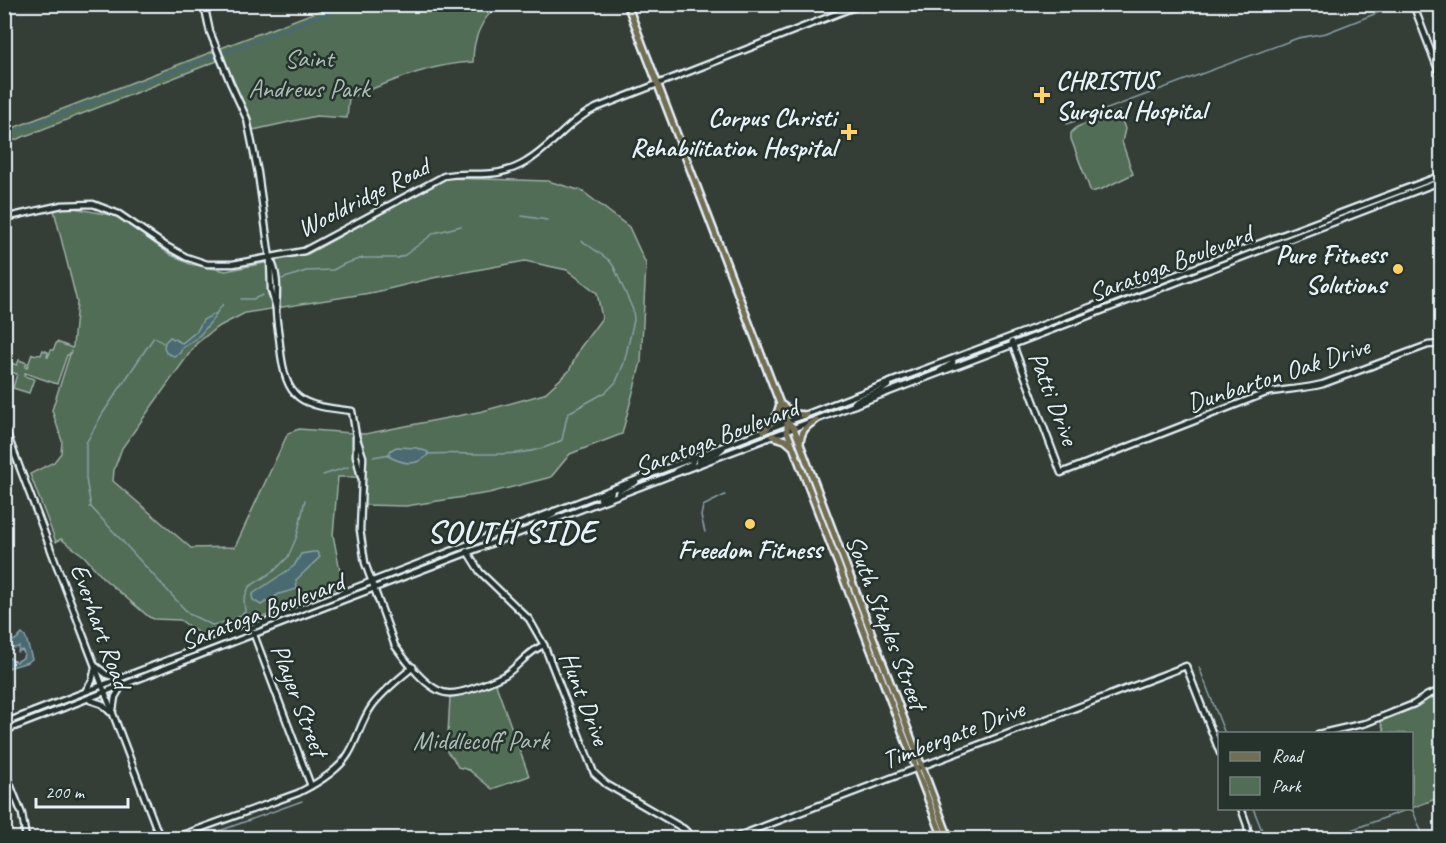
<svg xmlns="http://www.w3.org/2000/svg" width="1446" height="843" font-family="Caveat,sans-serif">
<rect width="100%" height="100%" fill="#353d37"/>
<filter id="ink" filterUnits="userSpaceOnUse"><feTurbulence type="fractalNoise" baseFrequency=".0167" numOctaves="2"/><feDisplacementMap in="SourceGraphic" scale="12" xChannelSelector="R" yChannelSelector="G"/><feConvolveMatrix kernelMatrix="1 2 1 2 8 2 1 2 1" color-interpolation-filters="sRGB"/></filter>
<g filter="url(#ink)">
<g fill="#516d55" stroke="#9cafa6" stroke-width="1.5" fill-rule="evenodd">
<path d="M337,4H499V5C481,19 473,39 473,62C428,64 390,82 349,98L347,118L316,116L253,130L250,116L234,84L221,48Z"/>
<path d="M214,51L217,61L5,144V131Z"/>
<path d="M1119,111L1125,129L1122,142L1133,174L1102,189L1091,192L1071,139V133L1077,127Z"/>
<path d="M446,178L548,181L582,191L629,227L646,264L641,362L622,434L570,454L551,477L489,493L406,506L364,505V477H338L333,535L343,586L207,639L180,620L154,619L149,617L103,578L84,556L61,539L56,542L30,474L54,462L61,453L62,441L52,410L71,351L69,355H67L57,384L25,373L24,376L34,379L29,393L13,388L17,374L8,371L11,363L17,365L19,360L27,363L25,367L27,368L32,354L41,355L43,350L48,352L47,357H48L51,350H53L57,342L72,348L73,346L77,302L54,210L68,207L116,216L171,255L190,264L226,271L308,254ZM525,261L567,270L597,293L602,318L580,348L569,371L544,394L483,411L365,434L299,429L288,433L235,547L191,548L113,481L114,470L122,448L196,344L216,328L245,313L376,292L433,278Z"/>
<path d="M495,682L529,776L492,789L469,770L458,767L453,758L447,752L450,697L462,695Z"/>
<path d="M1441,692V797L1412,808V734L1385,733L1380,720L1411,708Z"/>
</g>
<g fill="#4a6a71" stroke="#89a0a7" stroke-width="1.5">
<path d="M214,314L216,315C206,328 198,340 182,348L180,353L174,356L166,353L164,347L165,342L170,337L182,343L197,331L203,320Z"/>
<path d="M396,447L417,448L428,452V455C415,467 403,464 388,456L391,450Z"/>
<path d="M313,552H317L320,557L296,580L297,589L279,594L261,605L253,600L252,596L254,593L294,566L301,554Z"/>
<path d="M22,634L26,638L32,659L28,662L5,669V658H10L16,662L23,658L24,653L22,650L18,652L19,647L14,648L5,645V642C11,643 18,639 22,634Z"/>
</g>
<g fill="none" stroke-linecap="round" stroke-linejoin="round">
<g stroke="#89a0a7" stroke-width="1.5">
<path d="M1067,124L1298,38L1326,33L1400,4"/>
<path d="M522,216L547,220"/>
<path d="M282,279L306,271L333,270L344,264L363,258H398L405,255L434,233L461,226"/>
<path d="M241,299H253L263,295"/>
<path d="M215,315L223,304"/>
<path d="M427,454C469,451 525,462 562,440L567,416L570,412L606,392L616,382L624,363L634,320L633,310L614,267L609,260L582,241"/>
<path d="M373,457L390,454"/>
<path d="M323,475L348,467"/>
<path d="M89,507H91L86,479V443L103,413L154,337L163,343"/>
<path d="M91,507L189,614L212,625L233,620L245,612L244,599L249,587L275,570L288,557L297,536L305,500"/>
<path d="M705,532L701,516L703,506L725,495"/>
<path d="M245,613L247,621"/>
<path d="M1199,667L1225,734"/>
<path d="M1253,808L1265,838"/>
<path d="M200,838L302,801"/>
<path d="M1329,838L1409,809L1413,811L1424,838"/>
</g>
<g stroke="#4a6a71" stroke-width="3">
<path d="M224,53L350,4"/>
<path d="M4,136L214,56"/>
</g>
<defs>
<g id="secondary">
<path d="M204,4L210,32L230,82L247,119L258,173L270,259L271,290L276,308"/>
<path d="M1413,4L1442,80"/>
<path d="M4,218L62,205L93,204L119,214L166,246L186,257L207,264H233L304,251L444,176C456,173 468,174 481,174C496,174 513,170 526,162C552,147 568,121 596,108L862,4"/>
<path d="M270,259C279,273 277,293 276,309C276,321 279,334 280,346C286,402 300,405 352,411L356,436L363,457L360,530L365,563L395,646C406,661 428,691 447,693C462,695 490,682 505,675C519,666 528,651 544,645"/>
<path d="M1012,342L1061,473L1266,393C1285,389 1304,389 1323,384L1428,345L1442,344"/>
<path d="M940,371L953,363V359"/>
<path d="M855,405L854,403L857,400L882,390L889,385"/>
<path d="M4,426L160,838"/>
<path d="M356,438V456L361,477"/>
<path d="M698,465L699,460L717,453L723,448"/>
<path d="M676,471L691,464L695,458"/>
<path d="M618,495L619,490L636,482"/>
<path d="M600,498L611,494L612,489"/>
<path d="M537,523L554,514V511"/>
<path d="M467,551L480,572L529,619L544,645L594,773L606,784L684,829L693,838"/>
<path d="M253,632L311,786"/>
<path d="M97,667L107,675L118,678"/>
<path d="M86,690L92,681L95,668"/>
<path d="M90,700L102,704L110,712"/>
<path d="M113,710L115,697L121,687"/>
<path d="M4,723L893,381L1442,175"/>
<path d="M4,731L254,634L1442,181"/>
<path d="M1318,734L1366,723L1414,704L1428,695L1442,690"/>
<path d="M4,769L22,814L26,838"/>
<path d="M1241,808L1247,825L1249,838"/>
<path d="M174,838L298,793C316,784 339,771 349,753C358,738 361,721 372,706C383,691 399,679 413,667"/>
<path d="M733,838L1186,666L1220,753"/>
</g>
<g id="primary">
<path d="M627,4L787,422V431L943,838"/>
<path d="M782,405L795,414L806,415"/>
<path d="M787,422L794,428L949,838"/>
<path d="M764,431L775,420L780,404"/>
<path d="M772,436L785,440L792,446"/>
<path d="M800,443C801,431 806,426 816,420"/>
</g>
</defs>
<use href="#secondary" stroke="#e8f1f8" stroke-width="9"/>
<use href="#primary" stroke="#e8f1f8" stroke-width="10"/>
<use href="#secondary" stroke="#26332d" stroke-width="4.5"/>
<use href="#primary" stroke="#726e52" stroke-width="5"/>
</g>
</g>
<g fill="#ffd166" stroke="#26332d" stroke-width="2">
<path d="M1039 86h6v6h6v6h-6v6h-6v-6h-6v-6h6z"/>
<path d="M846 123h6v6h6v6h-6v6h-6v-6h-6v-6h6z"/>
<circle cx="1398" cy="269" r="6"/>
<circle cx="750" cy="524" r="6"/>
</g>
<g text-anchor="middle" stroke-width="5" stroke-linejoin="round" paint-order="stroke">
<g font-size="26" fill="#acbcb7" stroke="#26332d">
<text x="309" y="67">Saint<tspan x="309" dy="30">Andrews Park</tspan></text>
<text x="481" y="749">Middlecoff Park</text>
</g>
<g font-size="26" font-weight="bold" fill="#e8f1f8" stroke="#26332d" text-anchor="end">
<text x="1056" y="89" text-anchor="start">CHRISTUS<tspan x="1056" dy="30">Surgical Hospital</tspan></text>
<text x="836" y="126">Corpus Christi<tspan x="836" dy="30">Rehabilitation Hospital</tspan></text>
<text x="1386" y="263">Pure Fitness<tspan x="1386" dy="30">Solutions</tspan></text>
<text x="750" y="558" text-anchor="middle">Freedom Fitness</text>
</g>
<g font-size="26" fill="#e8f1f8" stroke="#26332d">
<text transform="translate(363 197) rotate(-27)" y="9">Wooldridge Road</text>
<text transform="translate(1170 263) rotate(-21)" y="9">Saratoga Boulevard</text>
<text transform="translate(1278 374) rotate(-18)" y="9">Dunbarton Oak Drive</text>
<text transform="translate(1054 398) rotate(69)" y="9">Patti Drive</text>
<text transform="translate(716 437) rotate(-21)" y="9">Saratoga Boulevard</text>
<text transform="translate(262 611) rotate(-21)" y="9">Saratoga Boulevard</text>
<text transform="translate(887 622) rotate(69)" y="9">South Staples Street</text>
<text transform="translate(101 626) rotate(70)" y="9">Everhart Road</text>
<text transform="translate(585 698) rotate(69)" y="9">Hunt Drive</text>
<text transform="translate(300 700) rotate(69)" y="9">Player Street</text>
<text transform="translate(953 734) rotate(-21)" y="9">Timbergate Drive</text>
</g>
<g font-size="32" font-weight="bold" letter-spacing="1.5" fill="#e8f1f8" stroke="#26332d">
<text x="512" y="542">SOUTH SIDE</text>
</g>
</g>
<rect width="1446" height="843" fill="none" stroke="#26332d" stroke-width="24"/>
<rect x="12" y="12" width="1422" height="819" fill="none" stroke="#e8f1f8" stroke-width="2" filter="url(#ink)"/>
<rect x="1218" y="732" width="195" height="78" fill="#26332d" stroke="#747f7e" stroke-width="1.5"/>
<rect x="1230" y="752" width="30" height="9" fill="#726e52" stroke="#747f7e" stroke-width="1.5"/>
<text x="1272" y="762" font-size="18" fill="#e8f1f8">Road</text>
<rect x="1230" y="777" width="30" height="18" fill="#516d55" stroke="#747f7e" stroke-width="1.5"/>
<text x="1272" y="792" font-size="18" fill="#e8f1f8">Park</text>
<path d="M36 798v9h92v-9" fill="none" stroke="#e8f1f8" stroke-width="3"/>
<text x="45" y="798" font-size="18" fill="#e8f1f8" stroke="#26332d" stroke-width="4.5" paint-order="stroke">200 m</text>
</svg>
